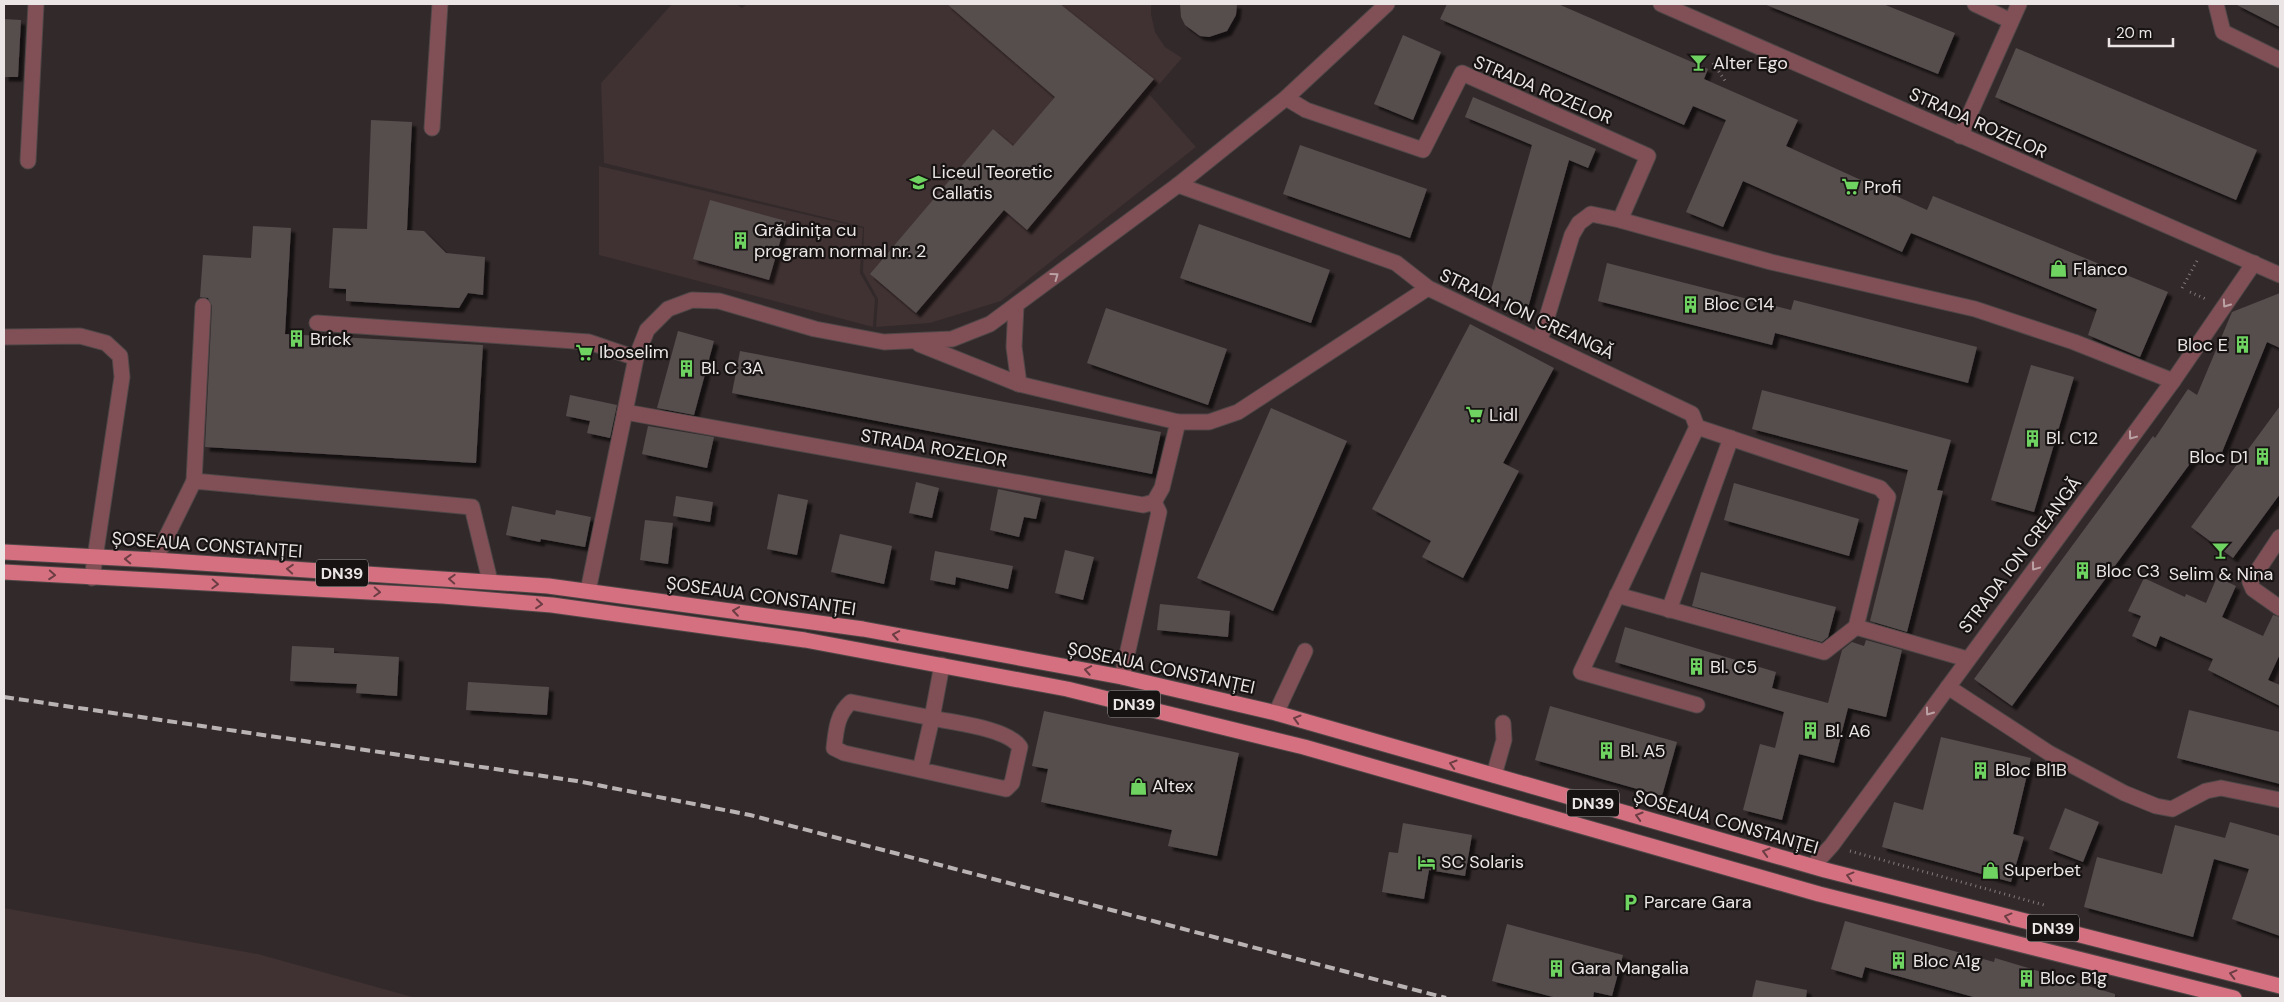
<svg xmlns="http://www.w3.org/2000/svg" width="2284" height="1002" font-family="'DM Sans',sans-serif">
<defs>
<filter id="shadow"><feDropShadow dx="4.5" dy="4.5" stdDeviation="1" flood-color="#0009"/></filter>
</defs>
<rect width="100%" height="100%" fill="#32292a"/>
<g fill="#403132">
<path d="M672,4H736L742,8L747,4H1151V14L1155,32L1165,47L1182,58L1150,95L1196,147L1001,301L930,323L876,327L878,299L863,272L864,227L604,163L601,83Z"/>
<path d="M599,166L863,228L860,273L875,299L873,327L599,255Z"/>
<path d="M4,908L258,954L416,998H4Z"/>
</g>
<g fill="#564d4e" filter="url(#shadow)">
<path d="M947,4H1060L1154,79L1027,230L1004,210L916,313L870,274L993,129L1013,146L1055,97Z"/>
<path d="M1180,4H1237L1236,15L1227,31L1209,37L1200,36L1185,25L1181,17Z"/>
<path d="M1447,4H1558L1708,69L1704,79L1798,120L1786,146L1927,210L1933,196L2168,292L2140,357L2088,335L2097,309L1911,233L1902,252L1743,181L1723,227L1686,212L1726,120L1693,106L1684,125L1440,19Z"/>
<path d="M1764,4H1883L1955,33L1938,74Z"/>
<path d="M2235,4H2280V27Z"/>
<path d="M4,19L21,20L18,77H4Z"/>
<path d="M1403,35L1441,52L1413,120L1374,104Z"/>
<path d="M2016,48L2257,150L2236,200L1995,97Z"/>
<path d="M1473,97L1596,149L1588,168L1569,160L1528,308L1489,297L1532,145L1465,117Z"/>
<path d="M371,120L412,122L407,230L424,231L446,253L485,257L483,295L468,293L459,308L346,301V289L329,288L333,228L367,229Z"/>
<path d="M1300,145L1427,189L1410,238L1283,194Z"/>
<path d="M710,200L786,221L769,280L693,259Z"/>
<path d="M1199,224L1330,270L1311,323L1180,278Z"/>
<path d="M253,226L291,228L285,334L483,345L476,463L205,447L212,306L208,298L200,297L203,255L251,258Z"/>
<path d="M1607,263L1791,310L1794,300L1977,347L1968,383L1775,333L1772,345L1598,301Z"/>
<path d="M2280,293V348L2267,342L2218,462L2200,450L2012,706L1974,679L2153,436L2155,438L2188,389L2197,395L2232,312Z"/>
<path d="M1106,308L1227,349L1208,405L1087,363Z"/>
<path d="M1470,324L1554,368L1503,463L1519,471L1463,578L1422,557L1431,541L1372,509Z"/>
<path d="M678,331L714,341L694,415L657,408Z"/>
<path d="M740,351L1161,432L1152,474L732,393Z"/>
<path d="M2031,365L2074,377L2034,512L1991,500Z"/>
<path d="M1762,390L1951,440L1937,490L1943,491L1907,632L1870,621L1908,470L1752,429Z"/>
<path d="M570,395L617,405L610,438L587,433L590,421L566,416Z"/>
<path d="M2280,406V494L2233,558L2191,527Z"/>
<path d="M1271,408L1347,441L1273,611L1197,578Z"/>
<path d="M648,426L714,437L707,468L642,454Z"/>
<path d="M916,482L939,488L932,518L909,513Z"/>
<path d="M1734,483L1859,519L1849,556L1724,520Z"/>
<path d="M998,489L1041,498L1036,519L1024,517L1019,537L990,530Z"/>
<path d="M778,494L808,500L797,555L767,549Z"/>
<path d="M676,496L713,502L710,522L673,516Z"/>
<path d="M512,506L555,515L556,510L591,517L585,547L541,539L540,542L506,535Z"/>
<path d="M645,520L673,523L668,564L640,560Z"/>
<path d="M840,534L892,546L884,584L831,572Z"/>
<path d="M1065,550L1094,557L1083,600L1055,593Z"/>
<path d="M935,551L1013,566L1008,589L956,577L955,585L930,580Z"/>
<path d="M1701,572L1836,607L1828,637L1822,642L1692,606Z"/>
<path d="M2217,577L2236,586L2222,617L2263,636L2273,615L2280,617V654L2268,680L2280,685V706L2208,670L2213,659L2160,636L2156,647L2132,636L2141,616L2128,611L2144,578L2185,597L2186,594L2206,603Z"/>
<path d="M1160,604L1230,611L1228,637L1157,630Z"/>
<path d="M1625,627L1776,672L1772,688L1828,703L1842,650L1852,642L1864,646L1866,640L1902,650L1886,717L1848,708L1834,763L1799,754L1782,820L1743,810L1760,744L1775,748L1784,712L1615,662Z"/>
<path d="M292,646L334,648V653L399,657L397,696L356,693L357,684L290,681Z"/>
<path d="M468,682L549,687L547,715L466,710Z"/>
<path d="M1550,706L1677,742L1662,796L1535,760Z"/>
<path d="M2189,710L2280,732V784L2177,758Z"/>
<path d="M1044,711L1239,753L1217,856L1168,846L1172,830L1041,802L1048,769L1032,766Z"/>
<path d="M1941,737L2031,758L2013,834L2024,837L2011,882L1882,847L1894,802L1923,810Z"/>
<path d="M2065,808L2099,822L2083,862L2049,849Z"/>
<path d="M2230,822L2280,836V936L2232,919L2249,869L2214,859L2193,937L2084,907L2097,857L2162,874L2175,825L2225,838Z"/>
<path d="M1403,823L1472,835L1465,876L1429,870L1424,899L1382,892L1389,852L1398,853Z"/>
<path d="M1845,921L1994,962L1995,958L2115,994V998H1977L1865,967L1862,978L1831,969Z"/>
<path d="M1507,924L1623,955L1612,996L1594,992L1593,998H1557L1492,981Z"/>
<path d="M1756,980L1807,990L1806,998H1752Z"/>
</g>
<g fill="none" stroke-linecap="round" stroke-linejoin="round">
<defs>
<g id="minor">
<path d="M1661,4L2280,275"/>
<path d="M1975,4L2011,21"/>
<path d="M2216,4L2223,32L2280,60"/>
<path d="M1286,98L1306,110L1423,150L1462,73L1648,156L1620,220"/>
<path d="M432,128L440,4"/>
<path d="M1960,136L2019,4"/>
<path d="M28,161L36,4"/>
<path d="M1178,185L1396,263L1428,288L1692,414L1697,427L1581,672L1697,705"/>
<path d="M1016,305L1014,347L1019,384L1178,422H1209L1238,412L1428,288"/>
<path d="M317,323L589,342L636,358"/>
<path d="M4,337L80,336L106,343L120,356L122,377L92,578"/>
<path d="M1540,340L1572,235L1579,223L1591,214L1620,220L1771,262L1975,309L2074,342L2173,381"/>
<path d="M919,344L1019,384"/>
<path d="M625,412L1143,505L1154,502L1162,488L1178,422"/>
<path d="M194,481L203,306"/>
<path d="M2280,537L2250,582L2253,589L2280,608"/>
<path d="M155,560L194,481L472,507L490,581"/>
<path d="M588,591L636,358L647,330L668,309L692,300L719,301L815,329L884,342L952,339L990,324L1178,185L1286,98L1387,4"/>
<path d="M1617,595L1824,652L1856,627L1888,497L1880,488L1697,427"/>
<path d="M1669,610L1731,438"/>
<path d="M1856,627L1967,659"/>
<path d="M1122,677L1159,512L1154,502"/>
<path d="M1948,687L2049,753L2124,793L2156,806L2172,809L2206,791L2221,788L2280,800"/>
<path d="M1276,713L1305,651"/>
<path d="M920,770L932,718C954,723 1007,728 1020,747L1012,783L1006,789L844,753L834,748C836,730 837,714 851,702L932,718L942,665"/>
<path d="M1494,775L1504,740L1503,723"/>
<path d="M1813,866L1832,845L2173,381L2254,263"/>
</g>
<g id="major">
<path d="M4,552L155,560L548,586L863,629L1122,677L1276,713L1825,870L2280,986"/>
<path d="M4,572L443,596L552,605L805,640L1067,689L1304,747L1819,894L2234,998"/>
</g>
</defs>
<use href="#minor" stroke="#504748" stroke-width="17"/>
<use href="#major" stroke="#504748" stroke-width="17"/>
<g stroke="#837b7c" stroke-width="3" stroke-dasharray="1 4" stroke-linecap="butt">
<path d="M1713,63L1726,82"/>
<path d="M2182,288L2198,259"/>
<path d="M2190,292L2208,300"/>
<path d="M1850,851L2044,905"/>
</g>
<use href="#minor" stroke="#815056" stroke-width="15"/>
<use href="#major" stroke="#d4707f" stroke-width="15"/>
<path stroke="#bab3b4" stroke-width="4" stroke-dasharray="10 5" stroke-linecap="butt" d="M4,697L577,781L750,815L1446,998"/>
</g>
<defs><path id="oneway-chevron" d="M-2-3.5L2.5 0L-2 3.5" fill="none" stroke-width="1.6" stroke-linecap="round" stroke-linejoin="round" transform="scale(1.25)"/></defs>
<g stroke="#bba2a5">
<use href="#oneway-chevron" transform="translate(1055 276) rotate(-36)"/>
<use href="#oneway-chevron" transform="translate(2226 304) rotate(125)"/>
<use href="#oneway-chevron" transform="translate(2132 436) rotate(127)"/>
<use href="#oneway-chevron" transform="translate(2035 567) rotate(127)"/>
<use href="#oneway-chevron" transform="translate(1929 712) rotate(126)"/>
</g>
<g stroke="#6c3d44">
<use href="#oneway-chevron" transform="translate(128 559) rotate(-178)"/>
<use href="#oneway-chevron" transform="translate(290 569) rotate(-176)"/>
<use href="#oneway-chevron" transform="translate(52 575) rotate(4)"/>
<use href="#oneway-chevron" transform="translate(452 579) rotate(-177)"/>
<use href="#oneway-chevron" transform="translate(215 584) rotate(3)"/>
<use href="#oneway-chevron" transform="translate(377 592) rotate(3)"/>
<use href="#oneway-chevron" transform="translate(539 604) rotate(5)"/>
<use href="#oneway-chevron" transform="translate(736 611) rotate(-172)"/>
<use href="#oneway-chevron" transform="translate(896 635) rotate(-170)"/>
<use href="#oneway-chevron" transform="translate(1088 670) rotate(-170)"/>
<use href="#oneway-chevron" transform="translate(1297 719) rotate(-164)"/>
<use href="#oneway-chevron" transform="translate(1453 764) rotate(-164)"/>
<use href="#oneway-chevron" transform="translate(1639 816) rotate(-164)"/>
<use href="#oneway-chevron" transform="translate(1766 852) rotate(-164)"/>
<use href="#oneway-chevron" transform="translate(1850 876) rotate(-165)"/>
<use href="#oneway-chevron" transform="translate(2008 917) rotate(-165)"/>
<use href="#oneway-chevron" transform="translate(2233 974) rotate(-166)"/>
</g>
<defs>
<symbol id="bar-bare" viewBox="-9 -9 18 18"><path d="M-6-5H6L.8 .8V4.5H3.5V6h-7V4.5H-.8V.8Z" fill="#6ed360" stroke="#171313" stroke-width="2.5" paint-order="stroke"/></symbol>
<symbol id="university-bare" viewBox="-9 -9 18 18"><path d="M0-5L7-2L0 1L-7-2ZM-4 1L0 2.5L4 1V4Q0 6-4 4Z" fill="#6ed360" stroke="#171313" stroke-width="2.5" paint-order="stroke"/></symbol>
<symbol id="supermarket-bare" viewBox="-9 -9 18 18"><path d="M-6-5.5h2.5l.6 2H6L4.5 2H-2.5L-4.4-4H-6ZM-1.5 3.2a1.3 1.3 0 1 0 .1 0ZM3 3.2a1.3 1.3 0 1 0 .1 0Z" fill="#6ed360" stroke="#171313" stroke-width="2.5" paint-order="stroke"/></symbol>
<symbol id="building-bare" viewBox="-9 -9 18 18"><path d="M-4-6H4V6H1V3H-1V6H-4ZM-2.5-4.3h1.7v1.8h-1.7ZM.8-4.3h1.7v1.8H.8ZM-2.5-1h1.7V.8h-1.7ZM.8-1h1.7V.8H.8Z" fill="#6ed360" stroke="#171313" stroke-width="2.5" paint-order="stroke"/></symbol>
<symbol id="shop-bare" viewBox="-9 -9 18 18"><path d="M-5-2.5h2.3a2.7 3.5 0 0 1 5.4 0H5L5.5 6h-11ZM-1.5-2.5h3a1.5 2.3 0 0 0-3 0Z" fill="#6ed360" stroke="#171313" stroke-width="2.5" paint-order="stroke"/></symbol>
<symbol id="hotel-bare" viewBox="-9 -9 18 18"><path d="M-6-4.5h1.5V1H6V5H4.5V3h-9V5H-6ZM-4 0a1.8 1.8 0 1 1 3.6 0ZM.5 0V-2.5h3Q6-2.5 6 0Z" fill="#6ed360" stroke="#171313" stroke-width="2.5" paint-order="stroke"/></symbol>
<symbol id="parking-bare" viewBox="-9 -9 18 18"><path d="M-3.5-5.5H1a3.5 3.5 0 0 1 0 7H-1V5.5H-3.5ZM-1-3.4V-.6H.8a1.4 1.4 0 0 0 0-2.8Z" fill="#6ed360" stroke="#171313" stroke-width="2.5" paint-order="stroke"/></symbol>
</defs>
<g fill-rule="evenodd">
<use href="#bar-bare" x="1686" y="50" width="25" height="25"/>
<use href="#university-bare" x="906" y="170" width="25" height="25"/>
<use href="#supermarket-bare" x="1838" y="174" width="25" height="25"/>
<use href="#building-bare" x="728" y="228" width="25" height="25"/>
<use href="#shop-bare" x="2046" y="256" width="25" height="25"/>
<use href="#building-bare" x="1678" y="292" width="25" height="25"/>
<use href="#building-bare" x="284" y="326" width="25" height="25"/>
<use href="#building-bare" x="2230" y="332" width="25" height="25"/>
<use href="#supermarket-bare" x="572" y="340" width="25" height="25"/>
<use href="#building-bare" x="674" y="356" width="25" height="25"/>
<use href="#supermarket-bare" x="1462" y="402" width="25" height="25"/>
<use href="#building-bare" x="2020" y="426" width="25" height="25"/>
<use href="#building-bare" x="2250" y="444" width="25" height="25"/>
<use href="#bar-bare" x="2208" y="538" width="25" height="25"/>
<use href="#building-bare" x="2070" y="558" width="25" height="25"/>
<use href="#building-bare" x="1684" y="654" width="25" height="25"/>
<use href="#building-bare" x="1798" y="718" width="25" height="25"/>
<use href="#building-bare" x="1594" y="738" width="25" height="25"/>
<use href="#building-bare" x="1968" y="758" width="25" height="25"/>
<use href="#shop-bare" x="1126" y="774" width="25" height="25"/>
<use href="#hotel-bare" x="1414" y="850" width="25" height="25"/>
<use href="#shop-bare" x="1978" y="858" width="25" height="25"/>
<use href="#parking-bare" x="1618" y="890" width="25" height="25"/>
<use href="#building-bare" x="1886" y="948" width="25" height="25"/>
<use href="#building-bare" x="1544" y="956" width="25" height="25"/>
<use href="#building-bare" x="2014" y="966" width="25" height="25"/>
</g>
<g text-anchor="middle" stroke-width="4.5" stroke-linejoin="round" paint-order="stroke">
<g fill="#171313" stroke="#aba6a7" stroke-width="1">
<rect x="316" y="559.5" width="52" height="27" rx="4"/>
<rect x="1108" y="690.5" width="52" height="27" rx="4"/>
<rect x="1567" y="789.5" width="52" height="27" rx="4"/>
<rect x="2027" y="914.5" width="52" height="27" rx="4"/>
</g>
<g font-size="16" font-weight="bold" fill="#ebe5e6">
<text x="342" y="579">DN39</text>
<text x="1134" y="710">DN39</text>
<text x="1593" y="809">DN39</text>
<text x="2053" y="934">DN39</text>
</g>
<g font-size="18" fill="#ebe5e6" stroke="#171313" text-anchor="start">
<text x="1713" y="69">Alter Ego</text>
<text x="932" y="178">Liceul Teoretic<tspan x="932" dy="21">Callatis</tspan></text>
<text x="1864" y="193">Profi</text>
<text x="754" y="236">Grădinița cu<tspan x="754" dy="21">program normal nr. 2</tspan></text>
<text x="2073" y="275">Flanco</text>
<text x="1704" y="310">Bloc C14</text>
<text x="310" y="345">Brick</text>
<text x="2228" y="351" text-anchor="end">Bloc E</text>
<text x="599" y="358">Iboselim</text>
<text x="701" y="374">Bl. C 3A</text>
<text x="1489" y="421">Lidl</text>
<text x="2046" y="444">Bl. C12</text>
<text x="2248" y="463" text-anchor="end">Bloc D1</text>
<text x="2096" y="577">Bloc C3</text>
<text x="2221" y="580" text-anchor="middle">Selim &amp; Nina</text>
<text x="1710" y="673">Bl. C5</text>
<text x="1825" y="737">Bl. A6</text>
<text x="1620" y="757">Bl. A5</text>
<text x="1995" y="776">Bloc Bl1B</text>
<text x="1152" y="792">Altex</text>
<text x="1441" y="868">SC Solaris</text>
<text x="2004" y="876">Superbet</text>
<text x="1644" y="908">Parcare Gara</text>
<text x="1913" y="967">Bloc A1g</text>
<text x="1571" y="974">Gara Mangalia</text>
<text x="2040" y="984">Bloc B1g</text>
</g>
<g font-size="18" fill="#ebe5e6" stroke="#171313">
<text transform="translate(1543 90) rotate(23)" y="6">STRADA ROZELOR</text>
<text transform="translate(1978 123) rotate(24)" y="6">STRADA ROZELOR</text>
<text transform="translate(1527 314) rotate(25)" y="6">STRADA ION CREANGĂ</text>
<text transform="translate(934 448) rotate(10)" y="6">STRADA ROZELOR</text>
<text transform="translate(207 545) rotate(4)" y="6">ȘOSEAUA CONSTANȚEI</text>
<text transform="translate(2020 555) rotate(-53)" y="6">STRADA ION CREANGĂ</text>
<text transform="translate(761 596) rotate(8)" y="6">ȘOSEAUA CONSTANȚEI</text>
<text transform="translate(1161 668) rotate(12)" y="6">ȘOSEAUA CONSTANȚEI</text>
<text transform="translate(1726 822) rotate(16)" y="6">ȘOSEAUA CONSTANȚEI</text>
</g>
</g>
<rect width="2284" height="1002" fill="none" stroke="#ebe5e6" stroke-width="10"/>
<path d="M2109 38v8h64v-8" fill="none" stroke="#ebe5e6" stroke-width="2.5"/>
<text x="2116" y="38" font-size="15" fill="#ebe5e6" stroke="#171313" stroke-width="4" paint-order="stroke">20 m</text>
</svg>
